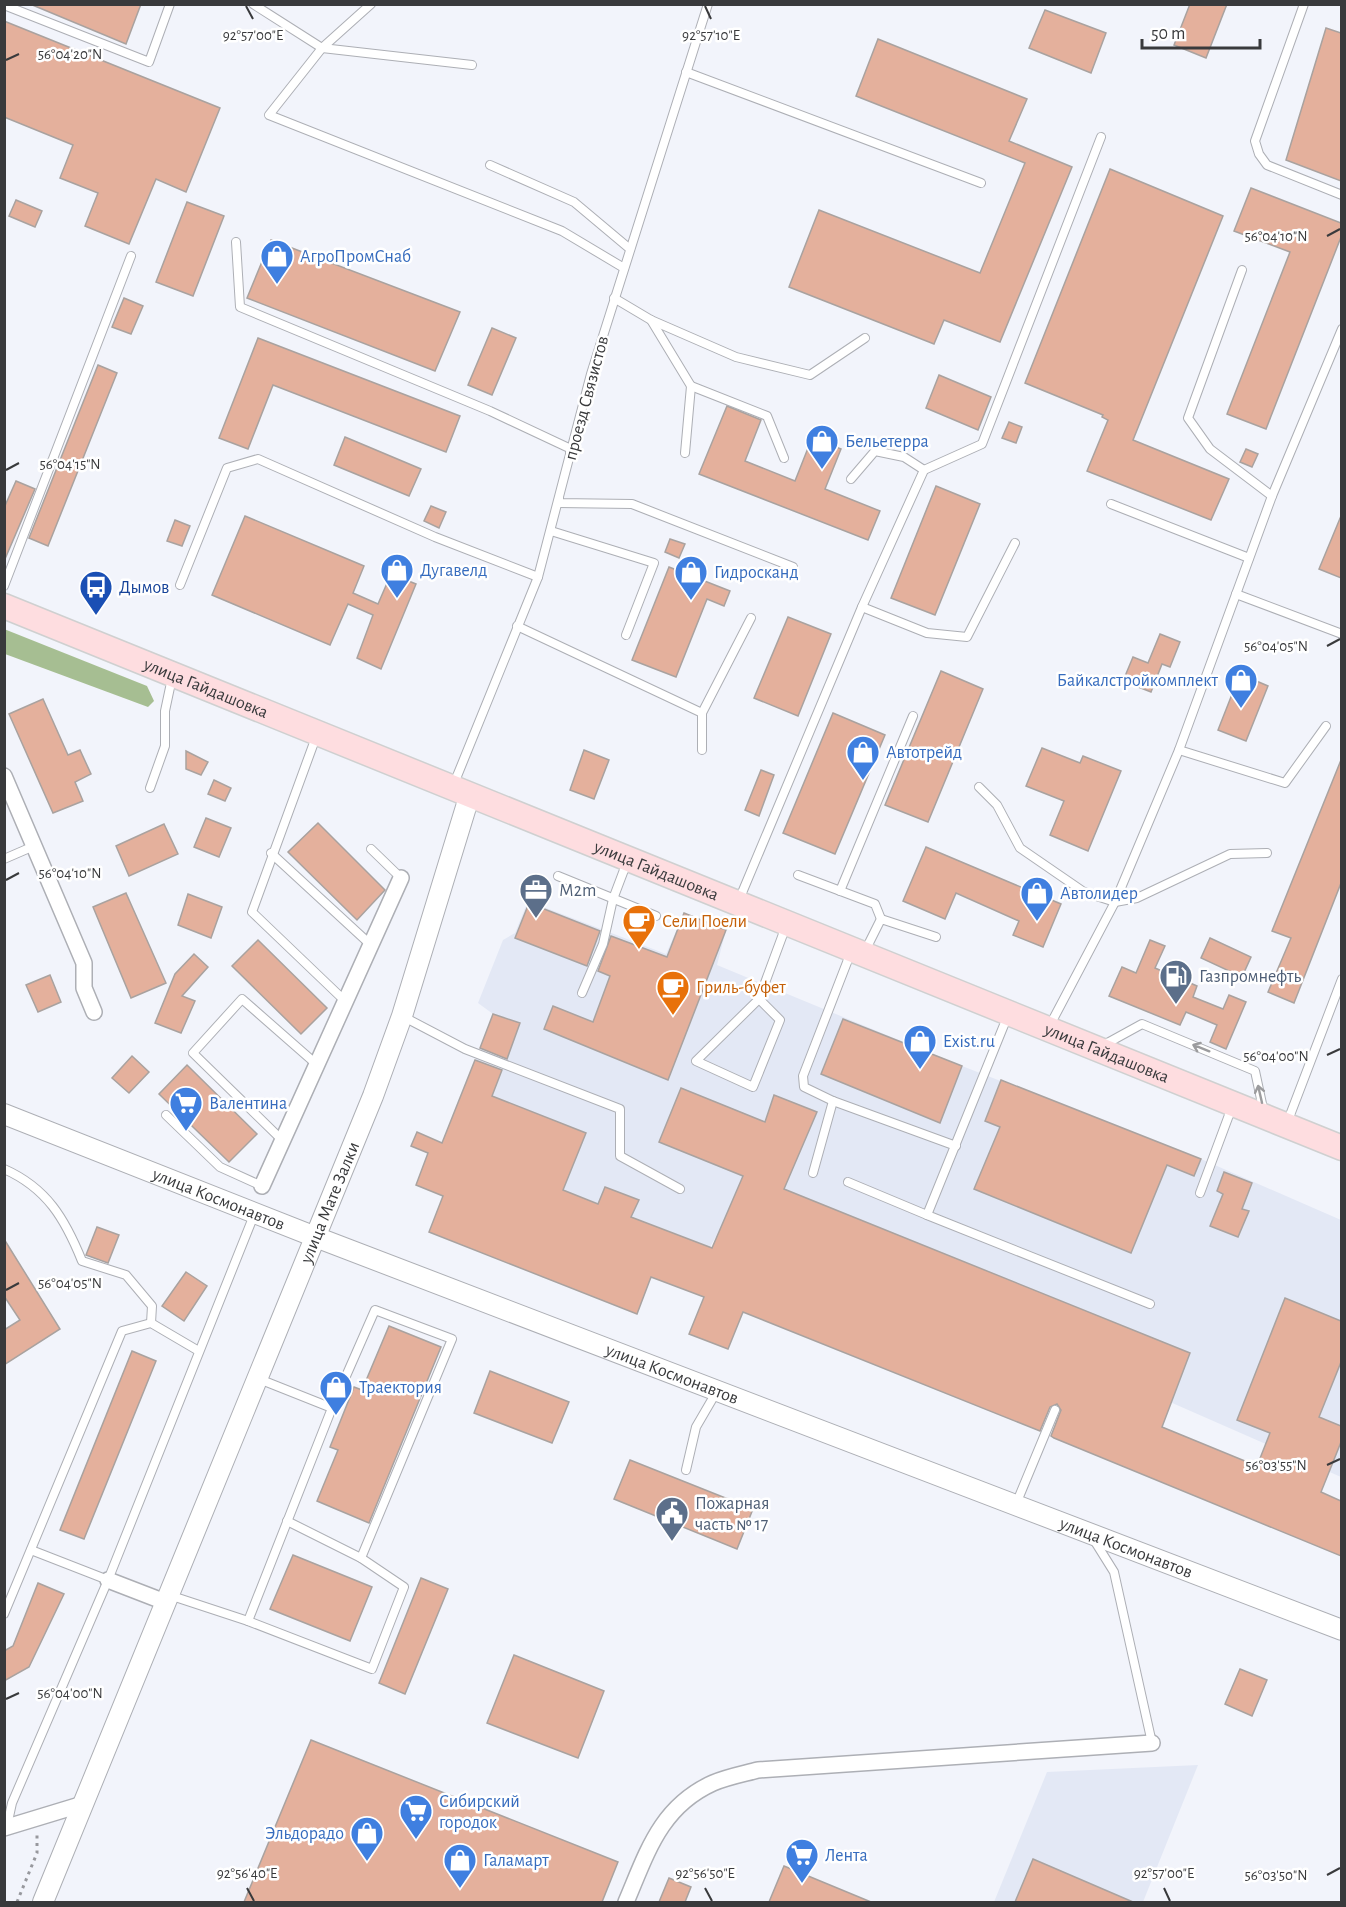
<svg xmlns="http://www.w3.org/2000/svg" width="1346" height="1907" font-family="'Alegreya Sans',sans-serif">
<rect width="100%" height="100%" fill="#f2f4fb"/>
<g fill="#e3e8f5">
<path d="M528,901L666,954L684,913L726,930L717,965L962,1066L1201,1159L1341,1220V1477L1170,1402L719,1231L710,1247L443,1143L493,1014L478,1003L503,940L515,933Z"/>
<path d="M1198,1765L1143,1902H994L1047,1772Z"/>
</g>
<path fill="#a6be92" d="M4,629L147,686L154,701L148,707L5,654Z"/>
<g fill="#e4b09c" stroke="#a9a29f" stroke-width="1.5">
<path d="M30,4H141L126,44Z"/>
<path d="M1190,4H1227L1206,58L1174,45Z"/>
<path d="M1045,10L1106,33L1091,73L1029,48Z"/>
<path d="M4,21L220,108L186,192L156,179L129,244L85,226L98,193L60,178L73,145L4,117Z"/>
<path d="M1326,28L1341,33V181L1286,160Z"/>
<path d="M878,39L1027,99L1009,141L1072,167L1000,342L944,320L934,344L789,287L819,210L980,273L1025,163L856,96Z"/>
<path d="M1110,169L1223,216L1133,440L1229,479L1211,520L1087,471L1108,420L1102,417L1103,415L1025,383Z"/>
<path d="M1251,188L1341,223V237L1266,429L1227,414L1290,252L1234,231Z"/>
<path d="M16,200L42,211L35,227L9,216Z"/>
<path d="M187,202L224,216L193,296L156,282Z"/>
<path d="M271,240L460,312L435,371L247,298Z"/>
<path d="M124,298L143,306L131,334L112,327Z"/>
<path d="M492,328L516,338L492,395L468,385Z"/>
<path d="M258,338L460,416L446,452L273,385L248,449L219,438Z"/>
<path d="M98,365L117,373L48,546L29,538Z"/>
<path d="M939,375L991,397L978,430L926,408Z"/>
<path d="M727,406L761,420L745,461L795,481L812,438L841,449L825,489L880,511L868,540L699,474Z"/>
<path d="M1009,422L1022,427L1016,443L1002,438Z"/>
<path d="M345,437L421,469L409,496L334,465Z"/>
<path d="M1246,449L1258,454L1252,467L1240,462Z"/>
<path d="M16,481L35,489L5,559L4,508Z"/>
<path d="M936,486L980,504L935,615L891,598Z"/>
<path d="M431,506L446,512L439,528L424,521Z"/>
<path d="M245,516L364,566L353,593L378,604L391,574L416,584L381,669L357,658L373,615L348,604L330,645L212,595Z"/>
<path d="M1341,516V578L1319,569Z"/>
<path d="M175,520L190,526L182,546L167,541Z"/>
<path d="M670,539L685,544L679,558L665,552Z"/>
<path d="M669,567L730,591L724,606L707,599L676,677L632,660Z"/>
<path d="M788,617L831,634L798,716L754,698Z"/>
<path d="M1160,634L1180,642L1170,667L1162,664L1151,692L1123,681L1133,657L1148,663Z"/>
<path d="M941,671L983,689L928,822L885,805Z"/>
<path d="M1240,674L1268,686L1246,741L1218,730Z"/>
<path d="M43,699L68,755L80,750L91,774L75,782L83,801L53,813L9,714Z"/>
<path d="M833,713L885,735L835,854L783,833Z"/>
<path d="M1042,748L1080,763L1083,756L1121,771L1088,851L1050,835L1064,801L1026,786Z"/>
<path d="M584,750L609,760L594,799L570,790Z"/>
<path d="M186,751L208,762L201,775L186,769Z"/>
<path d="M1341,760V883L1294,1003L1268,992L1291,938L1272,931Z"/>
<path d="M761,770L774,775L759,816L745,810Z"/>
<path d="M214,780L231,788L225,801L208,794Z"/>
<path d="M206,818L231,828L219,857L194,847Z"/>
<path d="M318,823L385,890L357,920L288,852Z"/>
<path d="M164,824L178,854L129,876L116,846Z"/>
<path d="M926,847L1061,904L1043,947L1013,935L1019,921L956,893L945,919L903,901Z"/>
<path d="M126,893L166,983L131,998L93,907Z"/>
<path d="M188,894L222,907L211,938L178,925Z"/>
<path d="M529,903L600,931L587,966L515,938Z"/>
<path d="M684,913L726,930L668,1080L544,1029L553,1006L593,1022L610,976L598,971L611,936L667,957Z"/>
<path d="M1210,938L1251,957L1242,977L1201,958Z"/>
<path d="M258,940L327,1008L301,1034L232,966Z"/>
<path d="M1150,940L1165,946L1155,968L1197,986L1193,997L1223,1009L1229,995L1246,1002L1226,1049L1210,1042L1217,1025L1186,1012L1180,1025L1109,996L1122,967L1136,973Z"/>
<path d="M194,954L208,967L182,996L195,1001L181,1033L155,1023L175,974Z"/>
<path d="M50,975L61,1002L38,1012L26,985Z"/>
<path d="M493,1014L520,1023L507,1059L480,1048Z"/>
<path d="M843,1019L962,1066L940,1123L821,1074Z"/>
<path d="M132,1056L149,1072L129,1093L112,1078Z"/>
<path d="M475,1060L502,1070L492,1096L586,1133L563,1190L598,1204L605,1187L639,1200L631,1217L712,1248L743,1176L659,1142L681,1088L765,1122L774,1095L817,1112L784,1189L1190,1353L1162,1427L1257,1466L1270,1433L1237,1420L1285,1298L1341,1321V1362L1319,1417L1341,1426V1442L1321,1492L1341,1501V1556L1054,1438L1051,1436L1061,1410L1057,1404L1050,1407L1040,1431L743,1312L728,1349L689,1334L704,1297L651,1277L637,1314L429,1232L443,1196L416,1185L428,1153L411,1146L417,1132L442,1143Z"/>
<path d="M187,1065L257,1134L229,1162L159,1094Z"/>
<path d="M1001,1080L1201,1159L1194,1176L1167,1165L1131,1253L974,1189L1000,1127L985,1121Z"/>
<path d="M1224,1172L1252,1183L1242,1209L1249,1211L1238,1237L1210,1226L1223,1194L1217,1191Z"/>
<path d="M97,1227L119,1235L108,1263L86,1255Z"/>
<path d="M4,1239L60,1329L4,1365V1330L20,1320L4,1296Z"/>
<path d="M186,1272L207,1286L184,1321L162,1306Z"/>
<path d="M389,1326L441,1347L369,1523L317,1501L338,1450L330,1447L354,1387L362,1390Z"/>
<path d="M132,1351L156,1361L84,1539L60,1530Z"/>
<path d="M490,1371L569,1402L552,1443L474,1413Z"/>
<path d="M630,1460L753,1509L737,1549L614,1499Z"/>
<path d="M293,1555L372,1587L350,1641L270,1609Z"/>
<path d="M421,1578L448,1589L405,1694L379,1683Z"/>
<path d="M38,1583L64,1594L29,1667L4,1681V1651L13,1646Z"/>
<path d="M514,1655L604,1691L578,1758L487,1723Z"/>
<path d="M1240,1669L1267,1680L1252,1716L1225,1704Z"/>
<path d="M311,1740L618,1862L602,1902H244Z"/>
<path d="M1033,1859L1133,1902H1015Z"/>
<path d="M784,1866L871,1902H769Z"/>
<path d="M669,1878L691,1887L685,1902H659Z"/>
</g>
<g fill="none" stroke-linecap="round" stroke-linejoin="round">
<defs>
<g id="service">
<path d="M253,4L322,48L472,65"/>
<path d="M371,4L322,48L269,115L562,231L624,268"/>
<path d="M1304,4L1255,141L1259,154L1267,165L1342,195"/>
<path d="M4,5L149,62L170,4"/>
<path d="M686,72L981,183"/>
<path d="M490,165L574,202L630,249"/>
<path d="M236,242L240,307L490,411L571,449L570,452"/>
<path d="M1242,270L1188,418L1210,449L1272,496"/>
<path d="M614,298L651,320L736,357L810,375L865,338"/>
<path d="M651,320L691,386L685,453"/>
<path d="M691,386L767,416L784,458"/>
<path d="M851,479L875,451L904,457L924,470"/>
<path d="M559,499L558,503L632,504L793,567"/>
<path d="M1111,504L1249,558"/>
<path d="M551,531L654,563L626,635"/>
<path d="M180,585L227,468L258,459L435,537L538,577"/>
<path d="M4,586L131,256"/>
<path d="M1236,594L1342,634"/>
<path d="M862,607L927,633L967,637L1015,543"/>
<path d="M517,626L702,713V750"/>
<path d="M702,713L751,618"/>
<path d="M316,737L252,912L345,1001"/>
<path d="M1179,750L1285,783L1326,726"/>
<path d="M453,786L538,577L591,374L708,4"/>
<path d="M979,787L997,805L1020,848L1084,892L1115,902L1137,898L1230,854L1267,853"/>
<path d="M150,788L165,746V711L172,678"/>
<path d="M371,849L401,878"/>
<path d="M271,853L372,946"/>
<path d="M4,859L34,846"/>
<path d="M798,875L875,904L881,919"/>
<path d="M558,876L656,916"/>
<path d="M840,891L913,716"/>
<path d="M739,900L862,607L924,470L982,444L1101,137"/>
<path d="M865,951L881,919L936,937"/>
<path d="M851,952L803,1076L804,1087L833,1101L956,1146"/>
<path d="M582,993L603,944L613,899L627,862"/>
<path d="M759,999L780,1020L753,1087L696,1061L759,999L786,926"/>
<path d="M1008,1015L927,1215L1150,1304"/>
<path d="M402,1016L465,1049L620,1109V1156L680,1189"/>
<path d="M1049,1027L1115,902L1179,750L1272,496L1342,329"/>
<path d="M1102,1046L1142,1024L1255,1071L1264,1113"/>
<path d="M166,1115L220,1167L262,1186"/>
<path d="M1287,1123L1342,979"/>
<path d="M282,1140L193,1053L242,999L315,1063"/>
<path d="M4,1169C47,1188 65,1219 82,1261L126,1275L152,1306L151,1323"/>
<path d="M813,1173L833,1101"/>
<path d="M848,1182L927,1215"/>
<path d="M1200,1193L1232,1107"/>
<path d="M332,1408L375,1310L452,1339L361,1558"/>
<path d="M686,1470L696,1427L717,1391"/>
<path d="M1016,1504L1055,1410"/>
<path d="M1094,1540L1114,1572L1152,1743"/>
<path d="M31,1550L108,1580"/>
<path d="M169,1595L248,1621L372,1669L404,1587L361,1558L287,1521"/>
<path d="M4,1614L122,1331L151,1323L197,1350"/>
<path d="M248,1621L332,1408L259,1379"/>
<path d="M7,1826L12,1803L108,1580L254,1215"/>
</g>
<g id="minor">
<path d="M4,776L84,963V988L94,1012"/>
<path d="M262,1186L401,878"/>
<path d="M108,1580L165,1602"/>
<path d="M4,1828L83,1804"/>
<path d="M626,1902C647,1853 660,1807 713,1783C727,1777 743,1774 758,1770L1152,1743"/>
</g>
<g id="tertiary">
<path id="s1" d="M4,1114L313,1236L1342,1630"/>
<path id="s2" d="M43,1902L373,1096L402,1016L470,794"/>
</g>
<g id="primary">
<path id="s3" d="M4,606L1342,1148"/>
</g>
</defs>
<use href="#service" stroke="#adafb5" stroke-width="10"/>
<use href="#minor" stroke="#adafb5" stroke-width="18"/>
<use href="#tertiary" stroke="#adafb5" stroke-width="22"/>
<use href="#primary" stroke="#cfd0d0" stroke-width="27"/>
<path stroke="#97989d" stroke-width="3" stroke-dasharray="3 4.5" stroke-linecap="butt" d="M17,1902L37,1853V1833"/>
<use href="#service" stroke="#fff" stroke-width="8"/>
<use href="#minor" stroke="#fff" stroke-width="15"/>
<use href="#tertiary" stroke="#fff" stroke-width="20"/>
<use href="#primary" stroke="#fedde0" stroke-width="24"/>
</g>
<defs><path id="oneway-shaft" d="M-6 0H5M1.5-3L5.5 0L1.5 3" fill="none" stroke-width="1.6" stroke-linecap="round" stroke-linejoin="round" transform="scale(1.5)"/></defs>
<g stroke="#9c9c9e">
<use href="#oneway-shaft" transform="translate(1201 1048) rotate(-158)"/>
<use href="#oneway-shaft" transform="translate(1260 1094) rotate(-103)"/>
</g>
<path fill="none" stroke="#393a3c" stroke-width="2" d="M246,6L253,19M705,6L711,19M6,60L19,54M1327,236L1340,229M6,470L19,463M1327,646L1340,639M6,880L19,873M1327,1055L1340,1049M6,1290L19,1283M1327,1465L1340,1459M6,1699L19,1693M1327,1875L1340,1868M247,1888L254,1901M705,1888L712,1901M1164,1888L1170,1901"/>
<defs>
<symbol id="shop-pin" viewBox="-11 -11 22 30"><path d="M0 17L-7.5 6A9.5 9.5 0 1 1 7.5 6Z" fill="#3f7fe0" stroke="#fff"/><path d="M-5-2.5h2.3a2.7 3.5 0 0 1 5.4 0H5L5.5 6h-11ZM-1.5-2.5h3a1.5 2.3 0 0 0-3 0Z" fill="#fff"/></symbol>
<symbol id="bus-pin" viewBox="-11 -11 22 30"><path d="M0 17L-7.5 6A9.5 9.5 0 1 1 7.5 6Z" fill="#1a4fb4" stroke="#fff"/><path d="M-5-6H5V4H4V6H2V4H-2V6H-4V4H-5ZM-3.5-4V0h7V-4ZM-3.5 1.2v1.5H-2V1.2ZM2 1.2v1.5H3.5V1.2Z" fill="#fff"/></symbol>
<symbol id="office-pin" viewBox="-11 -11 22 30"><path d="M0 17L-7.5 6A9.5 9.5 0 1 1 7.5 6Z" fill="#5c6f8a" stroke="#fff"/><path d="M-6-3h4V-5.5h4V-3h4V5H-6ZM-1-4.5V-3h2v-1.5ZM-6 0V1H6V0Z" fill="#fff"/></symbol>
<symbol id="cafe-pin" viewBox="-11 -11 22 30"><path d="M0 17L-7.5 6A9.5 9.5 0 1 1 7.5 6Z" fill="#e8710a" stroke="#fff"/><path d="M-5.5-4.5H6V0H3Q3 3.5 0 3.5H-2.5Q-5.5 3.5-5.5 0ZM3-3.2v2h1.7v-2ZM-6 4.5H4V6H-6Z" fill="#fff"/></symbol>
<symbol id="fuel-pin" viewBox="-11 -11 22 30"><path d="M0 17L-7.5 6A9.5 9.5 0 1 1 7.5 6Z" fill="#5c6f8a" stroke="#fff"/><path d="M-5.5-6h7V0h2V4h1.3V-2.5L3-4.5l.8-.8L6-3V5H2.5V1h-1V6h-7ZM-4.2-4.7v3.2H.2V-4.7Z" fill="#fff"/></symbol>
<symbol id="supermarket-pin" viewBox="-11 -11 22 30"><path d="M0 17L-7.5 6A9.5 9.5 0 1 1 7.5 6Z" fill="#3f7fe0" stroke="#fff"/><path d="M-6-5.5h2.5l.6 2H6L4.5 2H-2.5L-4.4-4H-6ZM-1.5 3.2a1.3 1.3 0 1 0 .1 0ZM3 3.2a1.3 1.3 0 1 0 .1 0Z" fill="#fff"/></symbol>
<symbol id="civic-pin" viewBox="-11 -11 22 30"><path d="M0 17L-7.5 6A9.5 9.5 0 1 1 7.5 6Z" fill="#5c6f8a" stroke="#fff"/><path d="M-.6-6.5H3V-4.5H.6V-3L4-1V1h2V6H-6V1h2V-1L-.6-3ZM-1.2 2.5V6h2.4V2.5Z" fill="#fff"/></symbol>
</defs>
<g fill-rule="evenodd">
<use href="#shop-pin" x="258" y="237" width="38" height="52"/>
<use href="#shop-pin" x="803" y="422" width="38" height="52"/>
<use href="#shop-pin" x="378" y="551" width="38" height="52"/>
<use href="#shop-pin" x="672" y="553" width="38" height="52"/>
<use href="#bus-pin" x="77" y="568" width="38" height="52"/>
<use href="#shop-pin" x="1222" y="661" width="38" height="52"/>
<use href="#shop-pin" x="844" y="733" width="38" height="52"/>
<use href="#office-pin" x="517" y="871" width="38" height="52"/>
<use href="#shop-pin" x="1018" y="874" width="38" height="52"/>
<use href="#cafe-pin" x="620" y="902" width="38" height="52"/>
<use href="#fuel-pin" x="1157" y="957" width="38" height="52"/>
<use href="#cafe-pin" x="654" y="968" width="38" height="52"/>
<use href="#shop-pin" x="901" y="1022" width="38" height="52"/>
<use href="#supermarket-pin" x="167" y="1084" width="38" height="52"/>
<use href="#shop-pin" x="317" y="1368" width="38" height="52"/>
<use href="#civic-pin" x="653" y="1494" width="38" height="52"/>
<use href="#supermarket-pin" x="397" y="1792" width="38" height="52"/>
<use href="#shop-pin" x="348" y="1814" width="38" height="52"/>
<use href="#supermarket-pin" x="783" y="1836" width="38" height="52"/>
<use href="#shop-pin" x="441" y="1841" width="38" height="52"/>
</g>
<g text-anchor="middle" stroke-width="5" stroke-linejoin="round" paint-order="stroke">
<g font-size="18" fill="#366cbe" stroke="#fff" text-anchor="start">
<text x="300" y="262">АгроПромСнаб</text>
<text x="845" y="447">Бельетерра</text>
<text x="420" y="576">Дугавелд</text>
<text x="714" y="578">Гидросканд</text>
<text x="1218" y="686" text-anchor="end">Байкалстройкомплект</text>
<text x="886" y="758">Автотрейд</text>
<text x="1060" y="899">Автолидер</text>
<text x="943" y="1047">Exist.ru</text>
<text x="209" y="1109">Валентина</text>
<text x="359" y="1393">Траектория</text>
<text x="439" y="1807">Сибирский<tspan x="439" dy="21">городок</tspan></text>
<text x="344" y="1839" text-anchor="end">Эльдорадо</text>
<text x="825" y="1861">Лента</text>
<text x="483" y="1866">Галамарт</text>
</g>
<g font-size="18" fill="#393a3c" stroke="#fff">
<text transform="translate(586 398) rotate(-75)" y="6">проезд Связистов</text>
<text dy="6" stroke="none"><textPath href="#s3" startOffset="218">улица Гайдашовка</textPath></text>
<text dy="6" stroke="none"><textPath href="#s3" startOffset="704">улица Гайдашовка</textPath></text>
<text dy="6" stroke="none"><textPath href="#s3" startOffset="1190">улица Гайдашовка</textPath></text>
<text dy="6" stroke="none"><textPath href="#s1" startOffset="231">улица Космонавтов</textPath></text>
<text dy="6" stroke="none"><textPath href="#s2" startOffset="756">улица Мате Залки</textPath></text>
<text dy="6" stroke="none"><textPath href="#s1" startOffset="717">улица Космонавтов</textPath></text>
<text dy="6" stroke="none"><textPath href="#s1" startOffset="1203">улица Космонавтов</textPath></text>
</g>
<g font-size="18" fill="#164399" stroke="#fff" text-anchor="start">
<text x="119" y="593">Дымов</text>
</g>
<g font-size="18" fill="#4e5e75" stroke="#fff" text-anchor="start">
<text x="559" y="896">М2m</text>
<text x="1199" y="982">Газпромнефть</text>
<text x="695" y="1509">Пожарная<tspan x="695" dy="21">часть № 17</tspan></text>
</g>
<g font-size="18" fill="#c56008" stroke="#fff" text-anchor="start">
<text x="662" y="927">Сели Поели</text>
<text x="696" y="993">Гриль-буфет</text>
</g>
</g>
<g font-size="15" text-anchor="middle" fill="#393a3c" stroke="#fff" stroke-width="5" stroke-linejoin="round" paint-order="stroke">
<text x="253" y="40">92°57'00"E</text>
<text x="711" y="40">92°57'10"E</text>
<text x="70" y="59">56°04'20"N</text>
<text x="1276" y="241">56°04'10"N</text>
<text x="70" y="469">56°04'15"N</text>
<text x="1276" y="651">56°04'05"N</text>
<text x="70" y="878">56°04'10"N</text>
<text x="1276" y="1061">56°04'00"N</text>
<text x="70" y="1288">56°04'05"N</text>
<text x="1276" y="1470">56°03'55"N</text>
<text x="70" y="1698">56°04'00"N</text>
<text x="247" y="1878">92°56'40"E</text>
<text x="705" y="1878">92°56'50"E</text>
<text x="1164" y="1878">92°57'00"E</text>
<text x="1276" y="1880">56°03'50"N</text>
</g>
<rect width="1346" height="1907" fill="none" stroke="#393a3c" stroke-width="12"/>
<path d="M1142 39v9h118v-9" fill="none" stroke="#393a3c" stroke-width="3"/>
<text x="1151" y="39" font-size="18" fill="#393a3c" stroke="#ffffff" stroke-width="4.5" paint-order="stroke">50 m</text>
</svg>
